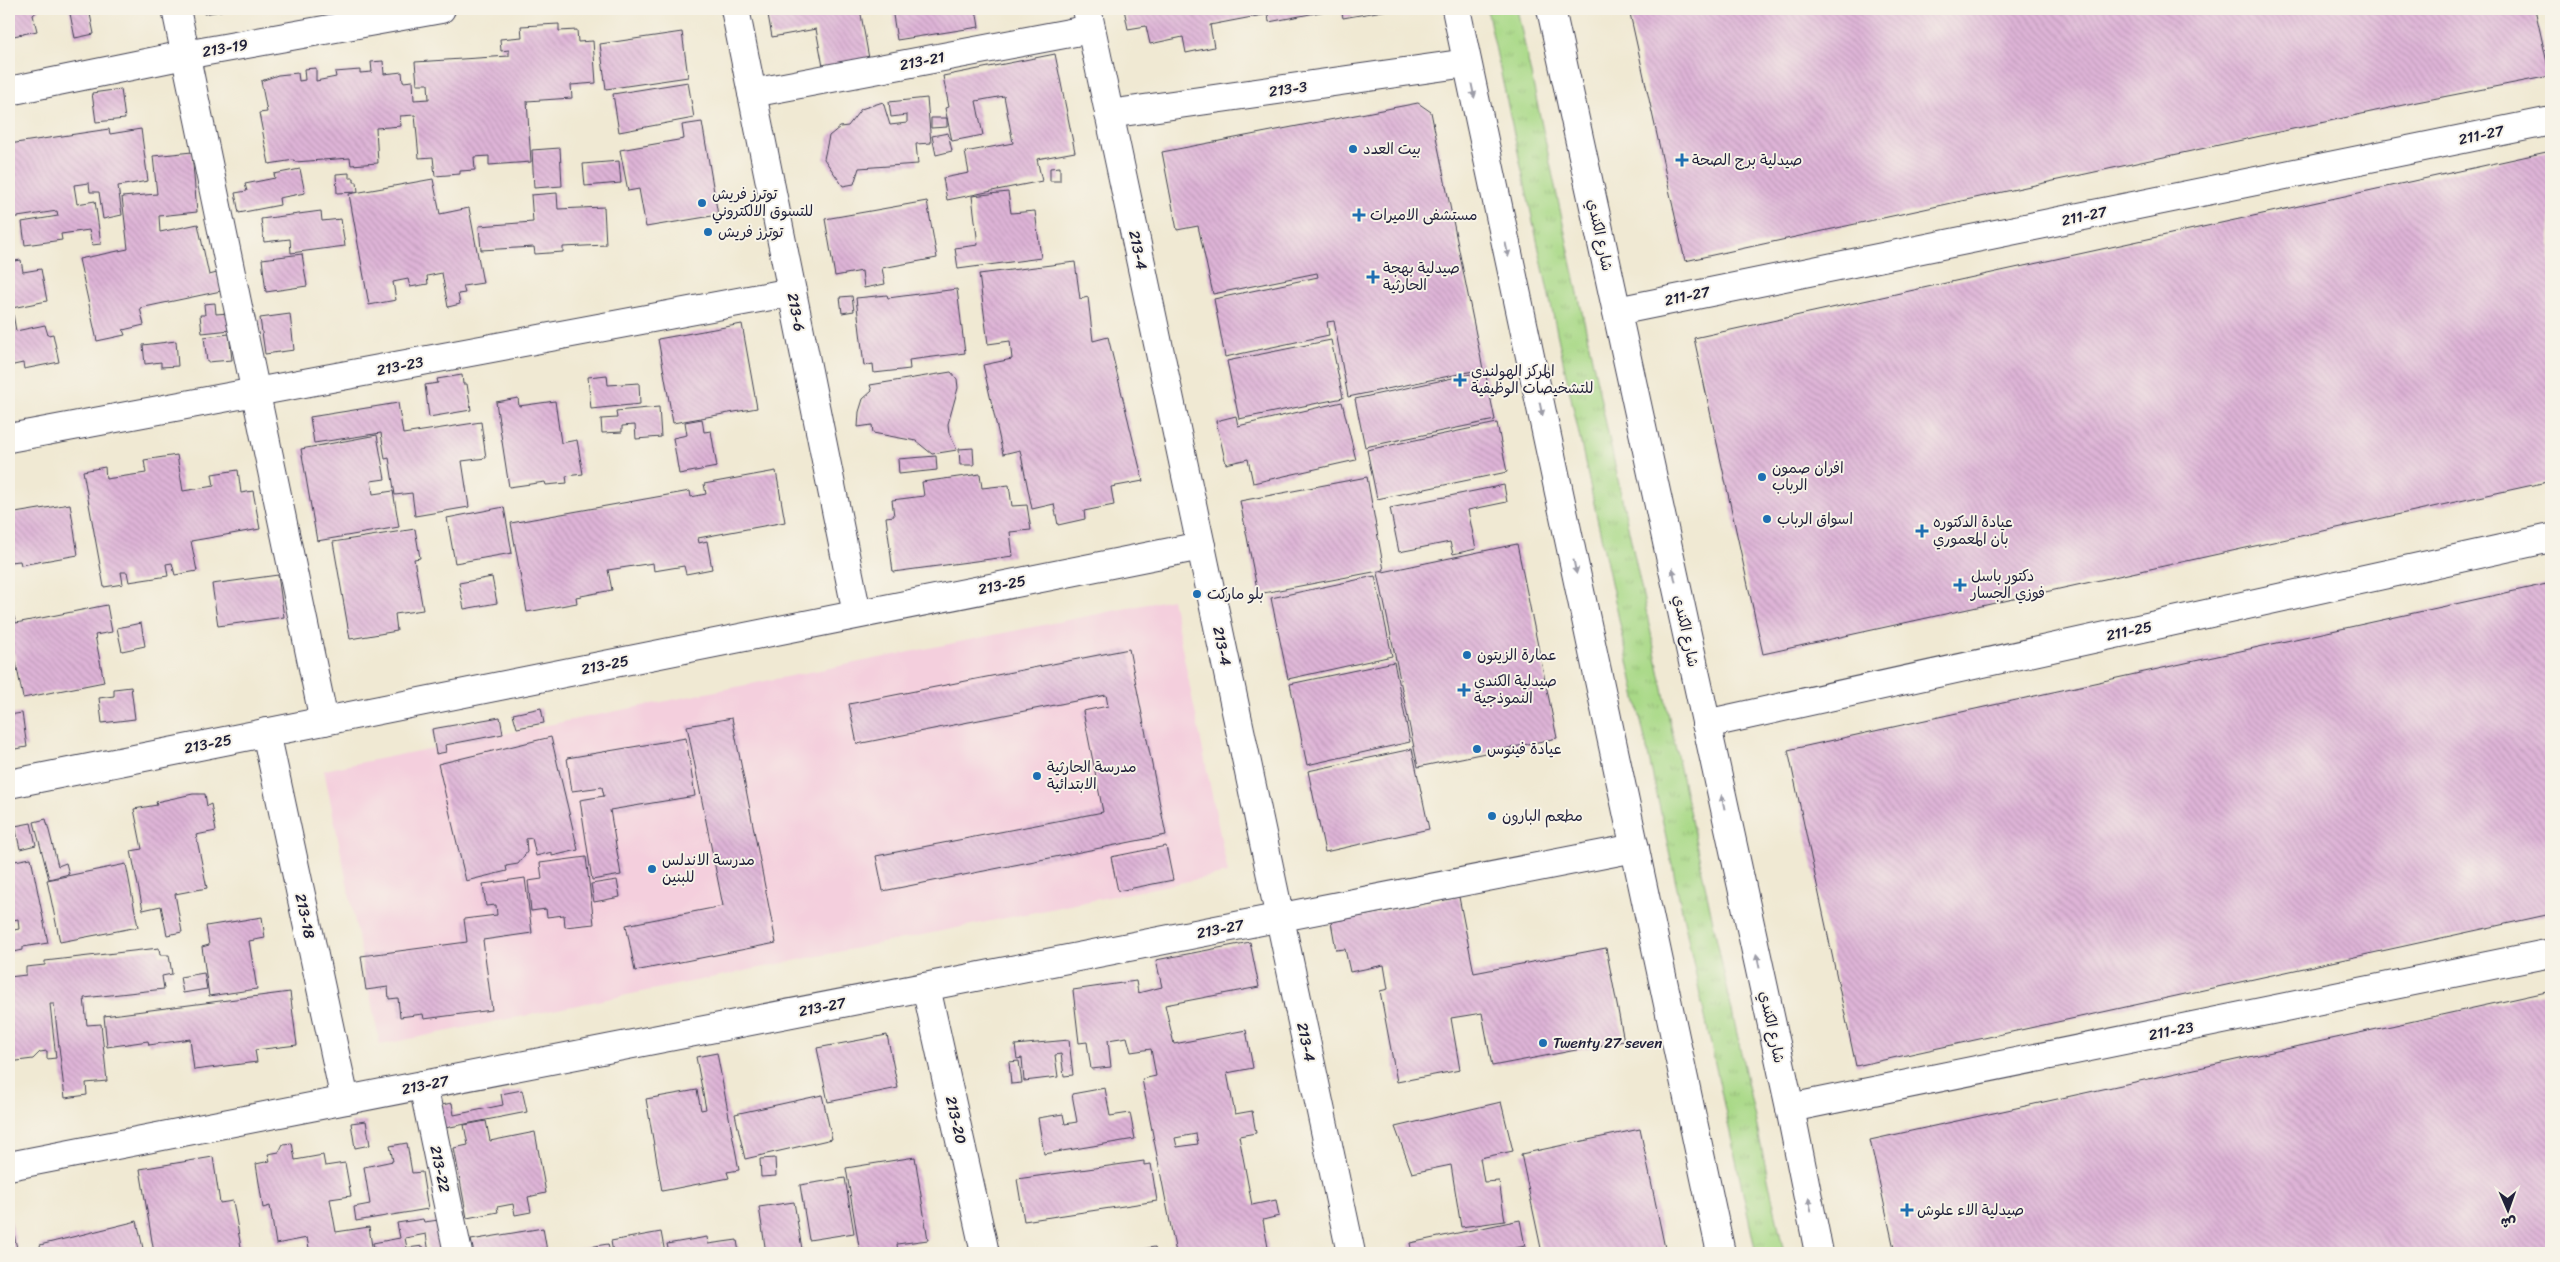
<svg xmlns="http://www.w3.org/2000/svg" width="2560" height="1262" font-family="Sriracha,'Playpen Sans Arabic',sans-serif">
<defs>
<pattern id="grass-tufts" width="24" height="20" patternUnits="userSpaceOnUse" patternTransform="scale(1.25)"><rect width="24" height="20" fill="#a9d987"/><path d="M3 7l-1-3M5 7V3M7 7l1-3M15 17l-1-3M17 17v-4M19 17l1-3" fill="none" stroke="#91ba75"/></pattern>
<pattern id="building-back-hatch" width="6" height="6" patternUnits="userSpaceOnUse" patternTransform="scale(1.25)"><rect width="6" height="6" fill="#deb4d7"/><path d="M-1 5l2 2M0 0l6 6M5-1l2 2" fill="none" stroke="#be9ab9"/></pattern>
</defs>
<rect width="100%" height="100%" fill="#f7f3e8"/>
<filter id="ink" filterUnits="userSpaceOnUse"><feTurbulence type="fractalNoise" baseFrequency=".02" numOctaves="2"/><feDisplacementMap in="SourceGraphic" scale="10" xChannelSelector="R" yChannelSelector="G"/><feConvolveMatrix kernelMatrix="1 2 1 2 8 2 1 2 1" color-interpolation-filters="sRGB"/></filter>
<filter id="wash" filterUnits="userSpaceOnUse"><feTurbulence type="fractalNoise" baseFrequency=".0096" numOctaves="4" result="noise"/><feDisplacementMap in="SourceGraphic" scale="20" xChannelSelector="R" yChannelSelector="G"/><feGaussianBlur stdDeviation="1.12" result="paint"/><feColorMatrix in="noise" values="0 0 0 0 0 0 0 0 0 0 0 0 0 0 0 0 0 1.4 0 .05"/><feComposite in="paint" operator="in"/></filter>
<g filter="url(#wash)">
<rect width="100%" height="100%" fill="#f0e9d3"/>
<path fill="#f4cfdd" d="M1172,599L1228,873L380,1045L324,770Z"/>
<path fill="url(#grass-tufts)" stroke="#667e61" d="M1487,9H1517L1784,1253H1756Z"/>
<g id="blocks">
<g fill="url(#building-back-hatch)" fill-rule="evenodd">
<path d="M9,9H40L33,15L37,31L9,37Z"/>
<path d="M69,9H89L94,34L75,38Z"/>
<path d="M203,9H225V10L204,14Z"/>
<path d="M767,9H860L870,64L824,72L816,29L772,37Z"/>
<path d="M892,9H976L979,27L897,40Z"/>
<path d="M1124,9H1331V10L1269,22L1268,14L1210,25L1214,47L1186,53L1183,37L1150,44L1146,26L1128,29Z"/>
<path d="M1341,9H1388V10L1343,18Z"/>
<path d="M1629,9H2535L2550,76L2417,102L1685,261Z"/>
<path d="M559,24V31L577,30L578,42L593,41L596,83L571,85L572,98L527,101L531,162L489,165V156L474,157L475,170L460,171V174L435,176L433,157L419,158L415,115L400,116L401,126L376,128L378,163L351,165L350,158L295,162L294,160L269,164L259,113L267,112L261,81L278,75L298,73L299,81L305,80L304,69L316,68V81L336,77L335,72L360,70V73L372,72L371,62L383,61L384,74L402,72L403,82L413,81L414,100L429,99L428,84H417L415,62L509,56V50L501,51L500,39L522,37L521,26Z"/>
<path d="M682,32L688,77L606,89L600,44Z"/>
<path d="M1055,54L1075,152L1037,159L1042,181L947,200L943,178L969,173L965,152L1013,143L1004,96L976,101L983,135L952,141L945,108L949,107L943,76Z"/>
<path d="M688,82L694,118L619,132L613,94Z"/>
<path d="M121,89L125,119L96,122L92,93Z"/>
<path d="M927,98L931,143L916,144L918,164L859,168L854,184L843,186L824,159L829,136L840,127L848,126L861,109L883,102L890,125L907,123V115L891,117L889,102Z"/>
<path d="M1418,103L1431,112L1483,369L1348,397L1334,321L1327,322L1329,335L1225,357L1214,299L1318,277L1317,273L1213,294L1198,226L1177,230L1162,152Z"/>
<path d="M931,118H947V127L931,128Z"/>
<path d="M702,122L718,215L646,227L639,189L628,191L620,150L684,139L682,125Z"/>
<path d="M109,129L110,134L141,129L148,181L118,186L122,215L103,219L99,192H90L89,183L74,185L77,204L95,201L101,244L92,245L89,230L61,234L62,240L25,245L22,222L58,216L57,211L11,218L9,203V144Z"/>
<path d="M948,133L952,151L936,155L932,136Z"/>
<path d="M560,148L562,186L534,188L532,150Z"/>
<path d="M2551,151V481L1763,654L1694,338Z"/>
<path d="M192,152L197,212L159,216L160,232L198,224L209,275L217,273L221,291L140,308L144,325L123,330L125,335L97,341L79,259L128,249L122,197L157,194L153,156Z"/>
<path d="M619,161L621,183L585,186L583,164Z"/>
<path d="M1060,167V181H1050V168Z"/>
<path d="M300,169L305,193L279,198L280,205L239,213L235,193L247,191L245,184L275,178L274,174Z"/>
<path d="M349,173V178H354V182H357L358,192L337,193L336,174Z"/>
<path d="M433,179L440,214L469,208L483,283L463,286L465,293L458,294L460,304L448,307L442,273L427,276L428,284L410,287L408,279L393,282L396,300L369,305L349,194Z"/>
<path d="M1008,192L1011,213L1035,211L1041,258L958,269L955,248L978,245L972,196Z"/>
<path d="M557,193L558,209L604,207L606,245L563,247V252L535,254L534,247L481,250L479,226L533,222L531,195Z"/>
<path d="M927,201L937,258L882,268L885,284L864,288L862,271L835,276L825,219Z"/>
<path d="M321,211L322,221L341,219L345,246L291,253L290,239L264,242L261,219Z"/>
<path d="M302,254L307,286L266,292L262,259Z"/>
<path d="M21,260L23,272L41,269L47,301L12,308L16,331L45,325L48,335L53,334L59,362L24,369L23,363L9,366V262Z"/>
<path d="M1075,262L1080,299L1088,297L1093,341L1108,337L1143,481L1111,487L1114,505L1084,511L1085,519L1058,525L1054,504L1032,509L1020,450L1003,454L983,365L1012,359L1010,341L988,344L979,274Z"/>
<path d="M957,289L965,353L909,360L910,369L874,373L873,364L864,366L856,298L887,295L888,298Z"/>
<path d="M852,296L854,311L842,313L840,297Z"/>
<path d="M215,303L216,314L229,313L231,330L202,333L200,315H205L204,304Z"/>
<path d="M290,314L294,350L265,354L260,318Z"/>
<path d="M742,324L757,408L673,423L658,339Z"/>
<path d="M229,334L232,360L207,362L204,337Z"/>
<path d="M1331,340L1343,398L1239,419L1227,361Z"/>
<path d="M176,341L178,366L161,367V362L145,364L143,345Z"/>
<path d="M1485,371L1495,420L1365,447L1355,399Z"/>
<path d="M951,372L957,379L958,388L948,424L949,433L957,450L932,454L916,441L873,433L872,425L858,427L859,412L863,399L872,391L870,385Z"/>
<path d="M462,375L463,384H467L471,410L429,417L425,385L438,383L437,379Z"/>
<path d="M607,375L608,385L639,383L640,404L591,409L588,377Z"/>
<path d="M518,398L519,406L555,401L561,443L577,440L583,474L566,476L567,483L546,485L545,482L509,487L496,402Z"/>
<path d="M1342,402L1356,460L1253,483L1248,459L1226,464L1216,421L1236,416L1238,426Z"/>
<path d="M398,403L403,434L481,422L486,458L462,461L469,507L415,516L412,493L395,495L389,458L385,459L381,433L314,443L310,417Z"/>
<path d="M659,407L661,437L636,439L635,425L622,426V432L602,433L601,419L617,418L616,411Z"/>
<path d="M702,419L704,432L711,431L717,467L679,474L673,438L687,435L685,422Z"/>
<path d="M1497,423L1507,472L1377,499L1367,450Z"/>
<path d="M377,435L385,479L371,481L373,494L393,491L399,527L317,541L301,449Z"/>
<path d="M973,448L974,465H960L959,449Z"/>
<path d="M177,455L183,491L214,486L212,474L238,470L241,493L253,491L260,529L191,541L197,571L175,575L172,563L166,564L168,576L129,582L127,572H121L123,584L104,587L83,471L105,467L106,479L146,473L144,460Z"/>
<path d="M936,456L937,470L899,474L898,459Z"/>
<path d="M776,471L785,522L698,538L699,543L707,541L712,569L686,574L684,566L654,571L653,563L608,570L612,590L576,597L577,603L527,612L511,523L690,491L691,497L706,494L704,484Z"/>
<path d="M980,474L982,488L1009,485L1012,506L1027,505L1031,530L1010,532L1013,556L893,572L886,517L894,516L892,500L924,496L922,482Z"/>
<path d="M1367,477L1384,570L1258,594L1240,501Z"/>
<path d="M1504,485L1507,502L1468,510L1476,549L1453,554L1450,542L1399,552L1390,508Z"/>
<path d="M70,504L78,555L21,565L20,561L9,562V514Z"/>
<path d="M504,507L512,553L455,563L447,518Z"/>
<path d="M415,529L420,558L414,559L423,610L395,614L397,631L350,639L333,542Z"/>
<path d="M1517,544L1557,738L1418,767L1378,573Z"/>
<path d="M278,575L284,617L218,626L212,584Z"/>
<path d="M1375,576L1392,656L1288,679L1271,598Z"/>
<path d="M492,577L497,603L464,609L459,583Z"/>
<path d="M2551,583V914L1856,1066L1788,750Z"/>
<path d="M107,605L112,632L95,635L104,682L23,698L14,653L9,654V615L13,614L16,623Z"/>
<path d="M141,623L145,646L122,651L117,628Z"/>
<path d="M1129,649L1166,835L883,891L876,856L1103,812L1083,711L1108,706L1106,695L857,744L849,704Z"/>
<path d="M1394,662L1410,742L1307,765L1290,684Z"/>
<path d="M131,687L135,719L102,723L99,698L114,696V689Z"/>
<path d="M541,708L544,723L517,728L513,714Z"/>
<path d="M22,713L27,747L9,750V715Z"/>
<path d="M500,717L503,734L445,745L446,752L436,754L432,729Z"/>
<path d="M732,718L776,943L635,971L626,925L723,906L687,726Z"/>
<path d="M551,737L578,850L552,856V852L536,856L532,838L526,839L527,852L518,864L506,866L507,871L466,881L438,764Z"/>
<path d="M686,738L695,796L610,810L621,875L592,880L580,800L604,796L602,787L572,791L567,758Z"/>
<path d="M1412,749L1429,829L1325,852L1308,771Z"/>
<path d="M193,794H205L207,806L211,804L216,831L196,835L207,888L175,894L182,932L167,935L161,906L143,910L131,851L142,849L134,809L157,805L156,802Z"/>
<path d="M46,819L58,866L66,863L69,874L49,879L34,822Z"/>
<path d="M31,823L36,845L20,849L15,826Z"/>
<path d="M1166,846L1173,880L1118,891L1111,857Z"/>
<path d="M586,857L594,924L565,927L564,915L547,917L546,909L531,911L528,881L542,879L540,863Z"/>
<path d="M31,858L48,943L23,947V950L9,953V931L19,929L18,919L9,921V862Z"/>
<path d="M126,864L138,927L60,942L47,880Z"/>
<path d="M525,878L532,933L483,940L492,1010L424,1019L423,1014L400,1017L398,998L389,999L388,987L366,990L361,956L467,942L464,919L497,915L496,905L486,906L483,884Z"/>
<path d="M617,880L620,897L594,902L591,884Z"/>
<path d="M1459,897L1474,973L1606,948L1624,1041L1492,1066L1482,1013L1451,1018L1460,1070L1397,1082L1380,991L1388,989L1384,965L1350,972L1345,949L1336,950L1331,922Z"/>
<path d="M262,917L265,938L249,941L257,989L209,996L202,947L209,945L206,926Z"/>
<path d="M1250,942L1259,987L1165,1005L1174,1044L1246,1030L1253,1068L1227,1073L1235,1114L1252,1111L1256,1133L1239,1136L1252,1205L1276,1200L1279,1216L1263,1220L1269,1253H1176L1142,1079L1156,1076L1151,1049L1131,1052L1127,1037L1108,1040L1111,1067L1091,1069L1087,1042L1079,1043L1073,990L1136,981L1138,993L1162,987L1156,960ZM1196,1134L1198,1144L1177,1147L1175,1138Z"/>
<path d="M159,948L160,955H169L172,974L162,976L164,989L84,998L87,1025L101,1024L107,1081L86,1083L87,1095L65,1098L54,1004H50L56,1058L47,1059V1051L40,1052L33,1059L9,1062V977L26,975V967L45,965V961Z"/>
<path d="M204,973L207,989L183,993L180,977Z"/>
<path d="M2551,991V1253H1895L1870,1140Z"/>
<path d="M290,992L297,1045L255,1050L257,1062L194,1070L190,1039L149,1045L148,1041L107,1047L104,1016Z"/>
<path d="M887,1035L898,1088L828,1102L817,1048Z"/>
<path d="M1069,1040L1073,1075L1064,1076L1061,1054L1055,1055L1058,1077L1024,1081L1022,1058L1017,1059L1015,1045Z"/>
<path d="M717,1053L739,1170L727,1172L729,1178L662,1191L646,1099L697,1090L701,1110L706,1109L696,1057Z"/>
<path d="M1019,1061L1022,1083L1011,1084L1009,1062Z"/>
<path d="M1105,1088L1110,1116L1130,1113L1135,1139L1044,1154L1038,1118L1063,1114L1065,1124L1077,1122L1072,1094Z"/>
<path d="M522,1090L527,1112L435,1130L431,1107L452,1103L454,1115L503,1105L501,1094Z"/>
<path d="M822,1095L832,1139L745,1159L735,1114Z"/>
<path d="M1501,1102L1513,1151L1480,1158L1484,1182L1499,1181L1505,1221L1461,1227L1451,1165L1412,1173L1395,1127Z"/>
<path d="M366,1121L370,1145L355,1148L351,1123Z"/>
<path d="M486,1121L490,1141L535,1132L546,1193L528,1197L531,1212L515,1215L513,1204L497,1207L498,1212L467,1218L454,1148L468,1145L464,1125Z"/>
<path d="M1640,1129L1666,1253H1542L1521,1154Z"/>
<path d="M292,1143L295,1160L323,1155L325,1166L345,1163L351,1196L330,1199L336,1232L369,1227L373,1253H310L307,1238L276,1244L270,1206L263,1208L256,1164L270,1161L268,1154L279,1152L283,1144Z"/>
<path d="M407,1143L412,1173L422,1172L428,1209L356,1221L354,1207L370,1204L364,1167L393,1161L390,1146Z"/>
<path d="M213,1157L220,1203L233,1201L242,1253H154L140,1169Z"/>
<path d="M915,1157L928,1240L897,1244L898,1253H860L846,1168Z"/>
<path d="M775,1158L776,1176L761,1177L760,1159Z"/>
<path d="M1144,1161V1165L1151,1164L1157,1201L1024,1221L1017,1179Z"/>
<path d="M845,1178L854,1233L809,1240L800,1185Z"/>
<path d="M794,1202L802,1249L766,1253L759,1207Z"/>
<path d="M423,1219L424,1222L439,1220L444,1252L429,1253L426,1234L405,1238L407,1248L423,1246L424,1253H375L373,1243L400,1238L397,1223Z"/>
<path d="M1520,1220L1525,1246L1490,1253H1412L1410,1243Z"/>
<path d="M9,1221H11L18,1253H9Z"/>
<path d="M137,1221L144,1253H42L40,1245Z"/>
<path d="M543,1228L547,1251L533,1253H474L471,1240Z"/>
<path d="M661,1232L665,1253H613L611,1241Z"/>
<path d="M707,1237L708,1244L737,1240L739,1253H669L667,1244Z"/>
<path d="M608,1244L610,1253H557V1252Z"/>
<path d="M1155,1247L1156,1253H1125L1124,1252Z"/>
</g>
</g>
</g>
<g filter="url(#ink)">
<use href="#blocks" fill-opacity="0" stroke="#414052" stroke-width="1"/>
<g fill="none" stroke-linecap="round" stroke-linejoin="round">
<defs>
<g id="minor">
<path d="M176,9L324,721"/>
<path d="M735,9L857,614"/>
<path d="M1087,9L1351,1253"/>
<path d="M1456,9L1721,1253"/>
<path d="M1551,9L1790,1108L1819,1253"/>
<path d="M9,91L185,55L441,9"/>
<path d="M752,93L1091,29"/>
<path d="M1109,114L1467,63"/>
<path d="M1617,311L2551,121"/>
<path d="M9,438L792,292"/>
<path d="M1706,724L2551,538"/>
<path d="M266,732L345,1100"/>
<path d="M9,784L1201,546"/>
<path d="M926,987L985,1253"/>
<path d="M423,1085L458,1253"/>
<path d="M1790,1108L2551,953"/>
<path d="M9,1166L1635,848"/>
</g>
</defs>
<use href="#minor" stroke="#414052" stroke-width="30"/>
<use href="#minor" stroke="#fff" stroke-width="28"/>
</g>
<defs><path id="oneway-solid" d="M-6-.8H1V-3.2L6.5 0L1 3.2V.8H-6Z" transform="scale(1.25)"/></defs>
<g fill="#9c9ca7">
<use href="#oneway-solid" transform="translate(1473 91) rotate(78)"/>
<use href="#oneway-solid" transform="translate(1507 250) rotate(78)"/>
<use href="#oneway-solid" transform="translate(1541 409) rotate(78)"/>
<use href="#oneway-solid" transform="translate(1575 567) rotate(78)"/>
<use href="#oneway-solid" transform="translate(1674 575) rotate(-102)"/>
<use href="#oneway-solid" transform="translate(1723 802) rotate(-102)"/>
<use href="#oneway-solid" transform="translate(1758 961) rotate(-102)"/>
<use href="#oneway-solid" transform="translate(1810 1205) rotate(-101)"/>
</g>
</g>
<g fill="#1f6fb2" stroke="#f7f3e8" stroke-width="2">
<circle cx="1353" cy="149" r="5"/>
<path d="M1679.5 152.5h5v5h5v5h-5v5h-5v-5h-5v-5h5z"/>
<circle cx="702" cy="203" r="5"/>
<path d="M1356.5 207.5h5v5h5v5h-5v5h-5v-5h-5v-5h5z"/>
<circle cx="708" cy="232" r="5"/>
<path d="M1370.5 269.5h5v5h5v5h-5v5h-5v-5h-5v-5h5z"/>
<path d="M1457.5 372.5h5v5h5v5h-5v5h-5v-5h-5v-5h5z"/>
<circle cx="1762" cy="477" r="5"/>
<circle cx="1767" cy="519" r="5"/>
<path d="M1919.5 523.5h5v5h5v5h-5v5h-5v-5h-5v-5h5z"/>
<path d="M1957.5 577.5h5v5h5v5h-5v5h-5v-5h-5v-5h5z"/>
<circle cx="1197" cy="594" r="5"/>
<circle cx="1467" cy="655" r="5"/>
<path d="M1461.5 682.5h5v5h5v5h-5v5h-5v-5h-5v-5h5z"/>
<circle cx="1477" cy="749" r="5"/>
<circle cx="1037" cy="776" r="5"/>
<circle cx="1492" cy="816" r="5"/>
<circle cx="652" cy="869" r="5"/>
<circle cx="1543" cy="1043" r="5"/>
<path d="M1904.5 1202.5h5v5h5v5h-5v5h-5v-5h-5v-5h5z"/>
</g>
<g text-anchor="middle" stroke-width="4" stroke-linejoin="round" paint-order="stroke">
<g font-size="15" fill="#22223b" stroke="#f7f3e8">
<text transform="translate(225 48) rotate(-10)" y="5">213-19</text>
<text transform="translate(922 61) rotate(-11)" y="5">213-21</text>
<text transform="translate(1288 89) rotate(-8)" y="5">213-3</text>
<text transform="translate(2481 135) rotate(-12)" y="5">211-27</text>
<text transform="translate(2084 216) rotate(-12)" y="5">211-27</text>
<text transform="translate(1600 235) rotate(78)" y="5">شارع الكندي</text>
<text transform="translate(1138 250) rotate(78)" y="5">213-4</text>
<text transform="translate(1687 296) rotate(-12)" y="5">211-27</text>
<text transform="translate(796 312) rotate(79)" y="5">213-6</text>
<text transform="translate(400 366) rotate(-11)" y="5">213-23</text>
<text transform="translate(1002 585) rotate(-11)" y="5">213-25</text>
<text transform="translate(1686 631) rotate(78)" y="5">شارع الكندي</text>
<text transform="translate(2129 631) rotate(-12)" y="5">211-25</text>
<text transform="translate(1222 646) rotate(78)" y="5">213-4</text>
<text transform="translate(605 665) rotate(-11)" y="5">213-25</text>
<text transform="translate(208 744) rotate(-11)" y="5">213-25</text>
<text transform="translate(305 916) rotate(78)" y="5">213-18</text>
<text transform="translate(1220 929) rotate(-11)" y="5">213-27</text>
<text transform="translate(822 1007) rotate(-11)" y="5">213-27</text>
<text transform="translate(1772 1027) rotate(78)" y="5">شارع الكندي</text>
<text transform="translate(2171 1031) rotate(-11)" y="5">211-23</text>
<text transform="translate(1306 1042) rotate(78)" y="5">213-4</text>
<text transform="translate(425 1085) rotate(-11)" y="5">213-27</text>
<text transform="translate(956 1120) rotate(77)" y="5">213-20</text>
<text transform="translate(440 1169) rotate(78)" y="5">213-22</text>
</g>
<g font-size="15" fill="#22223b" stroke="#f7f3e8" text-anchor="start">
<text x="1363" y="154">بيت العدد</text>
<text x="1692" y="165">صيدلية برج الصحة</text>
<text x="712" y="199">توترز فريش<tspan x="712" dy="17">للتسوق الالكتروني</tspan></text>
<text x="1370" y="220">مستشفى الاميرات</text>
<text x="718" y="237">توترز فريش</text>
<text x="1383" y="273">صيدلية بهجة<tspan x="1383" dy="17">الحارثية</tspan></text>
<text x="1471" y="376">المركز الهولندي<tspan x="1471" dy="17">للتشخيصات الوظيفية</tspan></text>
<text x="1772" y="473">افران صمون<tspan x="1772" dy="17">الرباب</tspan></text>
<text x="1777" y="524">اسواق الرباب</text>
<text x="1933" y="527">عيادة الدكتوره<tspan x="1933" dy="17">بان المعموري</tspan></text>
<text x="1971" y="581">دكتور باسل<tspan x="1971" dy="17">فوزي الجسار</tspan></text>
<text x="1207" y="599">بلو ماركت</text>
<text x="1477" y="660">عمارة الزيتون</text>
<text x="1474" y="686">صيدلية الكندي<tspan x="1474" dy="17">النموذجية</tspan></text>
<text x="1487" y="754">عيادة فينوس</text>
<text x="1047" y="772">مدرسة الحارثية<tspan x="1047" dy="17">الابتدائية</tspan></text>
<text x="1502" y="821">مطعم البارون</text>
<text x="662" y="865">مدرسة الاندلس<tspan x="662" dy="17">للبنين</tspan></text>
<text x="1553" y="1048">Twenty 27 seven</text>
<text x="1917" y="1215">صيدلية الاء علوش</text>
</g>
</g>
<rect width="2560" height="1262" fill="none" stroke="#f7f3e8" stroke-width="30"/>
<g transform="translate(2508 1210) rotate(178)" stroke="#f7f3e8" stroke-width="4" paint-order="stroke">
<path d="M0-4L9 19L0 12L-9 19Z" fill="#22223b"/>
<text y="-8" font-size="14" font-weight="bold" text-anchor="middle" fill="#22223b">ش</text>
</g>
</svg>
